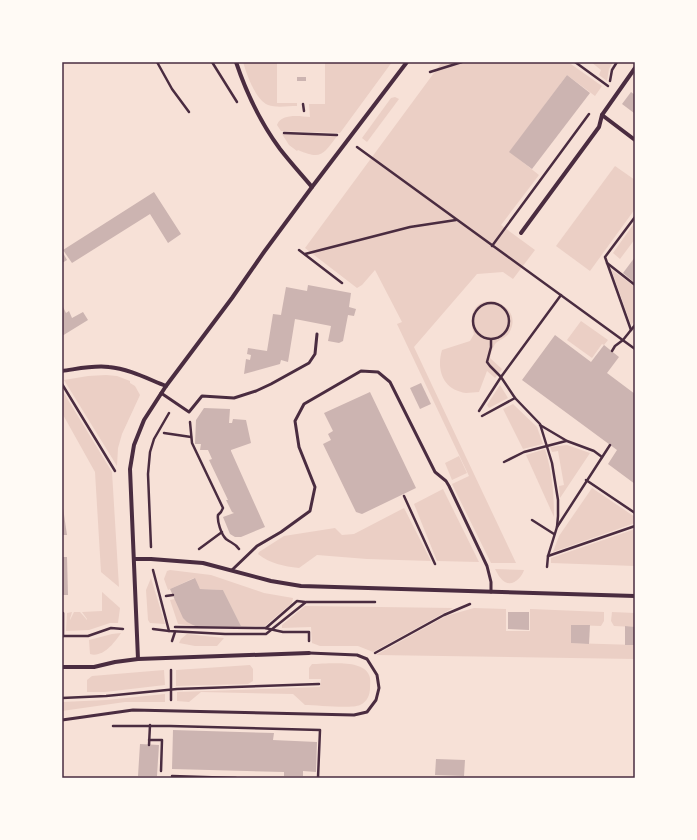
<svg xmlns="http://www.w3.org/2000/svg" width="697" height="840" font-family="Overpass,sans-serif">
<rect width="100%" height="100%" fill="#f7e1d7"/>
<g fill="#ebcfc5">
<path d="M243,62H277V103H297V106C288,106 276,108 268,105C255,99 247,75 243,62Z"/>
<path d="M325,62H392L340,133L281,131L277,125C281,113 300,116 310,117L309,104H325Z"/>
<path d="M442,62H568L602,86L595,96L567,75L510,152L539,175L501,225L535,250L513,279L503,272L477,274L414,347L516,563H491L452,484L469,476L397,324L402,322L375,270L362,285L357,288L305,248Z"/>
<path d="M591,62H613L609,69L607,81L599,75L601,70Z"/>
<path d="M395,97L399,99L367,142L362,138L391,98Z"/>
<path d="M282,134L337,136C323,155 321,160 298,150L297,151L289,145Z"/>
<path d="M615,166L635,180V209L590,271L556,246Z"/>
<path d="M635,222V239L620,259L613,253Z"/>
<path d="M611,269L635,287V320L631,325Z"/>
<path d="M494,301C509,306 518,318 509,333C506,338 500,339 496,343C493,346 491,353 490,358L502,369L495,378L487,371L479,392C475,392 470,393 466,393C443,390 436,370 442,350L470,341L474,334C470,323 470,306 484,302C487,301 491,301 494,301Z"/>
<path d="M581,321L608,340L604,345L602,344L592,358L567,340Z"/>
<path d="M106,375L117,376L130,381V383L135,386L140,395L122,434L118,448L117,466L64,380L88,376Z"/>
<path d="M500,385L508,398L489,408L487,405Z"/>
<path d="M62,390L112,472L119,587L101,572L95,472L62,413Z"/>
<path d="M513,404L537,427L543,444L523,449L503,409Z"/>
<path d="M567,445L590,453L560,498L559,486L564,485L558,451L552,452L550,447Z"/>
<path d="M545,449C552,472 554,493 554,517L526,455Z"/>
<path d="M459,456L467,473L452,480L445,463Z"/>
<path d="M592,488L635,517V523L553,552L559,536Z"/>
<path d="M443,489L479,562L437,561L414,504Z"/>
<path d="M404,508L431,561L367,559L317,555L299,568C283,566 271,564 258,554L259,552L284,536L335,528L342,535L354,534Z"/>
<path d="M635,529V566L551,563V558Z"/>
<path d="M495,569L524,570C522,577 513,587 505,582C500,579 497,573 495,569Z"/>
<path d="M170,570L211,575L264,593L293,598L292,603L265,626H241L223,590L200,589L194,578L168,590L164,579L167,571Z"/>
<path d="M151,578L165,624L150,623L148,620L146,590Z"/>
<path d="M102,592L120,608L118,623H110L89,630L66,631L67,613L72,612L70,619V620L74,612H80L87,620V619L82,612L102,611Z"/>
<path d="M175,599L186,620L195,626L178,624L170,600Z"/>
<path d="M305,606L453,608L373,652L358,646H320L312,643L311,627L282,628V625Z"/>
<path d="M474,608L506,609V631H530V609L604,612V621L601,626L571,625V643L635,645V659L376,655L446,616Z"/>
<path d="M612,612L635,613V627L614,626L611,621Z"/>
<path d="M121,633C115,642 103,658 90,654L89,640L112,634Z"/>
<path d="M187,634L224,638L217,646H195L179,643L181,639Z"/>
<path d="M312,664C327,664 363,659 369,675C371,679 370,684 370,688C370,695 367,702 360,705C351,709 317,705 305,705L293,694L201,692L189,702L177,701V692L320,687L321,679H309V668Z"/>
<path d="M250,665L253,669V681L248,684L176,686V670Z"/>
<path d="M164,670L165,685L105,692H87V680L92,676Z"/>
<path d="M165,694V702H125L62,711V702L106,700Z"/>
</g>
<g fill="#ccb4b1">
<path d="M567,75L590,93L532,169L509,152Z"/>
<rect x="297" y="77" width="9" height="4"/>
<path d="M631,92L635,95L634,113L622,104Z"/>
<path d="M154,192L181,234L168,243L150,214L72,263L63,250Z"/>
<path d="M62,251L67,260L62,263Z"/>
<path d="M635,257V283L623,273Z"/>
<path d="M308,285L351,293L349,307L356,309L354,316L348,315L343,341L339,343L328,341L331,326L295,319L288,362L281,360L280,364L244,374L246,359L250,360L251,355L247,354L248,348L267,351L273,314L281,315L286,287L307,291Z"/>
<path d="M62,305L66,313L69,311L72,318L83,312L88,320L62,336Z"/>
<path d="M555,335L591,362L604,345L619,357L607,373L635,394V484L608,464L617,450L522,380Z"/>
<path d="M421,383L431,404L420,409L410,388Z"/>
<path d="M370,392L416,488L362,514L356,512L323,444L331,440L328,434L333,431L324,413Z"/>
<path d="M204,408L230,409L229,423H232L233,419L246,420L251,443L231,450V451L265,527L241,537H235L230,534L223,517L234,513L232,512L226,500H228L209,460L212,459L208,450H200L201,444H195L196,420Z"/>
<path d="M62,508H63L67,535H62Z"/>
<path d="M62,557H67L68,595H62Z"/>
<path d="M195,578L200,589L223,590L241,626H195L187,622L183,618L170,589Z"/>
<path d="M508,612H529V630L508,629Z"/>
<path d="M571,625H590L589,644L571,643Z"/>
<path d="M625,626L635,627V645H625Z"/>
<path d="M173,730L274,733L273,740L317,742L316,772L303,771V776H284V772L172,769Z"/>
<path d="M140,744L159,745L157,776H138Z"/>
<path d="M436,759L465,760L464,776L435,775Z"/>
</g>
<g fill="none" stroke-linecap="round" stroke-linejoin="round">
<g stroke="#4a2c40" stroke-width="2.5">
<path d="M157,62L172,89L189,112"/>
<path d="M212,62L237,102"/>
<path d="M575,62L608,86"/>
<path d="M430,72L462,62"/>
<path d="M610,81L612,70L617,62"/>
<path d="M303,104L304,111"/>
<path d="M284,133L337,135"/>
<path d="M357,147L635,349"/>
<path d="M492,246L589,114"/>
<path d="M299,250L342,283"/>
<path d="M305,254L410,227L456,220"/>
<path d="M607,263L635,285"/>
<circle cx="491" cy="321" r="18"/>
<path d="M631,330L605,257L635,217"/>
<path d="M612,351L615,346L623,340L635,325"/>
<path d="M62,384L115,471"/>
<path d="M479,411L501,377L490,366L487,362L491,347V340"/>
<path d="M482,416L515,398"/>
<path d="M190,422L192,443L223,508L221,512L218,515C217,521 221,534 226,539C231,543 235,543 239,549"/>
<path d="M540,425L567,441L594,451L602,457"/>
<path d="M164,433L191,437"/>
<path d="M504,462L524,452L566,441"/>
<path d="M586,480L635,513"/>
<path d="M404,496L435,564"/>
<path d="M532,520L554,534"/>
<path d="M557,527L610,445"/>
<path d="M151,547L148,474L150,452L154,439L169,413"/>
<path d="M199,549L222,532"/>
<path d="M548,556L635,526"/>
<path d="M547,567L548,556L557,527L558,516V500L552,463L540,424L515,398L501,377L561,295"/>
<path d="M153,570L169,631"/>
<path d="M166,596L173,595"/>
<path d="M63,613V636"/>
<path d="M175,627L265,628L283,632H309V641"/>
<path d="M266,628L297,601L305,602"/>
<path d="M153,629L169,631L225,634H266L306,602H375"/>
<path d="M62,636H88L111,628L123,629"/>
<path d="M172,641L175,632"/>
<path d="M375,653L444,615L470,604"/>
<path d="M171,670V700"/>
<path d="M62,698L106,696L177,689L319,684"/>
<path d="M113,726H170L320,730L318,778"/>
<path d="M149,740H162L161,771"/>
<path d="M149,745L150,725"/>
<path d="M172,776L236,778"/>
</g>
<g stroke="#4a2c40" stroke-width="3">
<path d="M161,393L189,412L202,396L234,398L256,391L271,384L309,363L315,354L317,334"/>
<path d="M232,570L257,546L281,532L310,511L315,487L299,447L295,421L304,404L361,371L378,372L390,382L435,472L446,481L449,486L487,566L491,582V592"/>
<path d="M62,720L133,710L354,715L367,712L376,700L379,688L377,675L367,659L357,655L309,653"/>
</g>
<g stroke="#4a2c40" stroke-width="4">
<path d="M236,62C246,92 261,123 280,149C290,162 301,174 312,187"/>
<path d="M602,115L635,140"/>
<path d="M521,233L599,127L602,115L635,68"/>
<path d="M62,371C77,369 93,365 109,367C129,369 148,379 166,386"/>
<path d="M135,559H151L203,563L271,581L301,586L635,596"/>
<path d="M138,659L130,469L134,445L144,420L166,386L232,298L264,252L312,187L407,62"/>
<path d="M62,667H94L115,662L138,659L309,653"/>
</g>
</g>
<rect width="697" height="840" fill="none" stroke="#fffaf5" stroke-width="126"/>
<rect x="63" y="63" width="571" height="714" fill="none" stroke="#4a2c40" stroke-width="1.5"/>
</svg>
